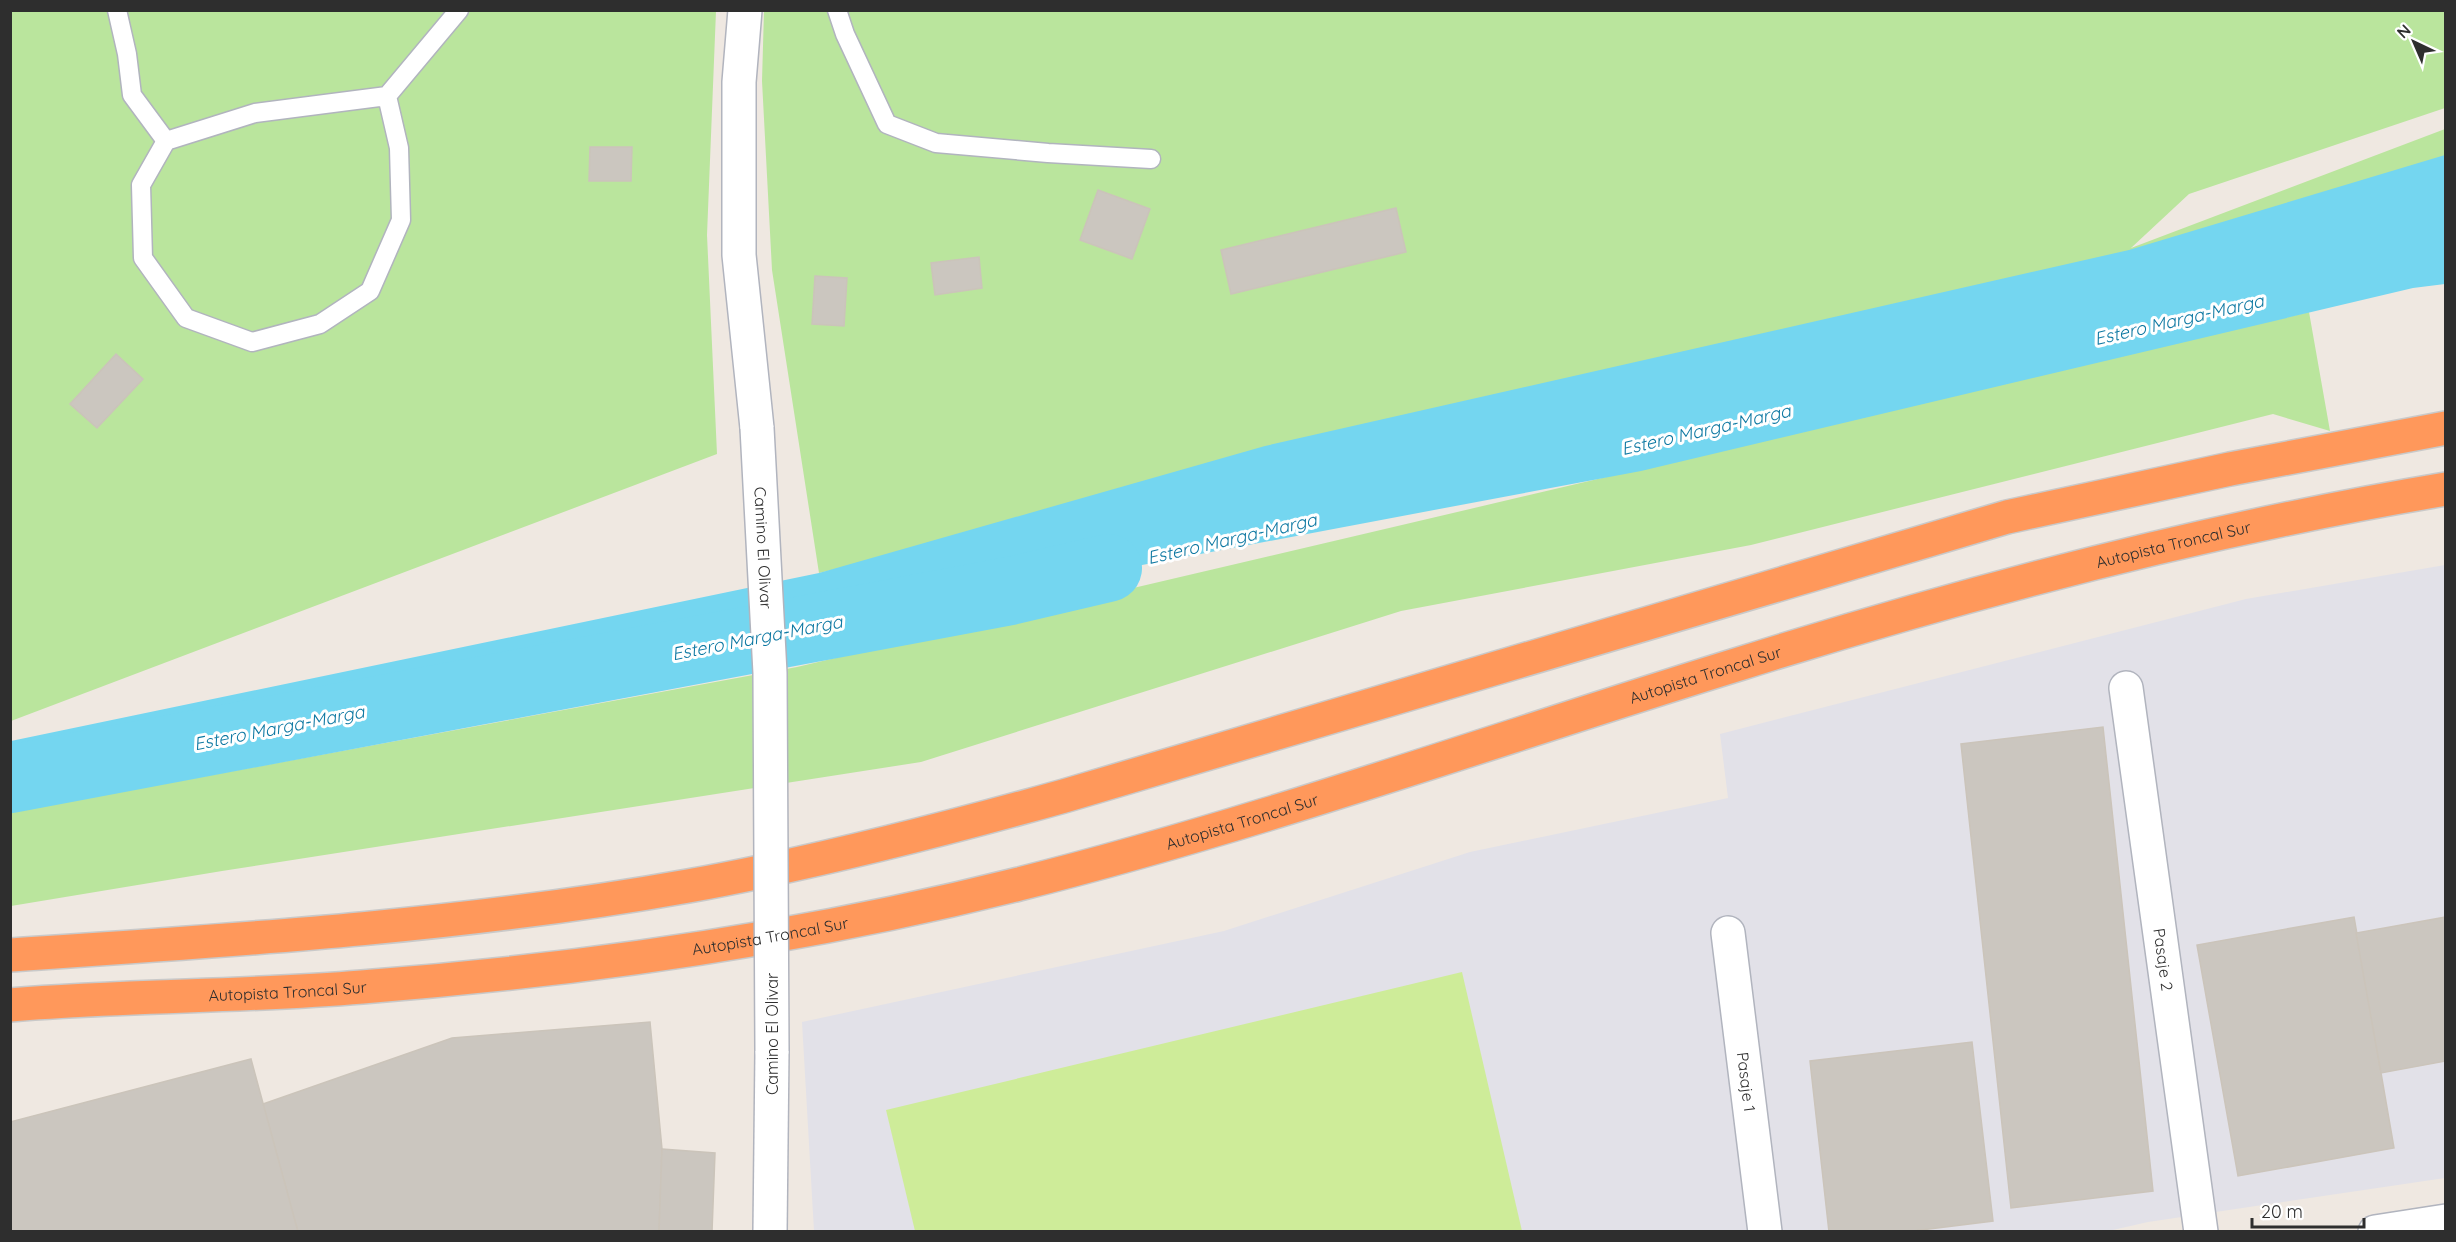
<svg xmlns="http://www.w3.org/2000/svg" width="2456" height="1242" font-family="Quicksand,sans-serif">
<rect width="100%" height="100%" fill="#efe8e1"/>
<path fill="#e2e1e8" d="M2445,565V1178L2148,1222L2104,1232L814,1231L802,1022L1224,931L1470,852L1728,798L1720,734L2246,599Z"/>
<g fill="#bae59d">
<path d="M11,11H716L707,235L717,454L11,721Z"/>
<path d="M764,11H2445V108L2189,194L2131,248L2445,129V242L1167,491L819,573L772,270L762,81Z"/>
<path d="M2309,312L2330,431L2273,414L1751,545L1401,611L921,762L222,871L11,906V812L797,667Z"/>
</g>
<path fill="#ceec99" d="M1462,972L1522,1231H915L886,1110Z"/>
<path fill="#74d6f0" d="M2445,155V284L2413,288L1641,471L256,732L11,782V741L819,573L1265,446L2129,250Z"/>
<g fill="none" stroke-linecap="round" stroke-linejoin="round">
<path stroke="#74d6f0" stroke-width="68" d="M10,779L1010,591L1108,568"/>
</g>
<g fill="#cbc6bf" stroke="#cbc4ba" stroke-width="1.5">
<path d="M590,147H632L631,181H589Z"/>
<path d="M1098,190L1150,209L1132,259L1080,240Z"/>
<path d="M1396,208L1406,252L1231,294L1221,250Z"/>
<path d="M979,257L982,288L935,295L931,263Z"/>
<path d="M815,276L847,278L844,326L812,324Z"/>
<path d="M116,354L143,379L97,428L70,404Z"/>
<path d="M2103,727L2153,1191L2011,1208L1961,744Z"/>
<path d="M2354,917L2394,1148L2238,1176L2197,945Z"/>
<path d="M2446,917V1061L2381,1073L2356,933Z"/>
<path d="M650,1022L662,1149L659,1232H298L263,1104L452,1038Z"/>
<path d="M1972,1042L1993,1221L1905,1232H1829L1810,1061Z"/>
<path d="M251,1059L298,1232H10V1122Z"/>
<path d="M662,1149L715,1153L712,1232H659Z"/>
</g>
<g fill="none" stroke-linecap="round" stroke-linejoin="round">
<defs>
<g id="service">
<path d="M117,10L127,54L132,95L166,141"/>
<path d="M837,10L845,34L887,124L936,143L1048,153L1151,159"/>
<path d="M387,96L255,113L166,141L141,185L143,258L186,318L252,342L320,324L370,291L401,220L399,148L387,96L459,10"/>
</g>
<g id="minor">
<path id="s1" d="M2126,688L2201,1232"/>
<path id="s2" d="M1728,933L1765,1232"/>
<path d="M2375,1232L2446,1221"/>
</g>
<g id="secondary">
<path d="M745,10L739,82V255L757,428"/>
<path d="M770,1232L772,1051"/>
</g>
<g id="motorway">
<path d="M10,955C237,940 465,926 688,886C815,863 939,831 1064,796L2007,517L2230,469L2446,428"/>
<path id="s3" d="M10,1005C127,995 245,997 362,987C582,970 804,938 1019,884C1262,823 1499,738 1739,664C1971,591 2206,529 2446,489"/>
</g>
</defs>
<use href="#service" stroke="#b1b4be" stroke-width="21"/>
<use href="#minor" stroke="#b1b4be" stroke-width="36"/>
<use href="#secondary" stroke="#b1b4be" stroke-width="36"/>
<use href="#motorway" stroke="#c9c9c9" stroke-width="36"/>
<use href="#service" stroke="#fff" stroke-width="18"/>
<use href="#minor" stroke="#fff" stroke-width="33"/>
<use href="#secondary" stroke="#fff" stroke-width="33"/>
<use href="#motorway" stroke="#ff985b" stroke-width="33"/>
<defs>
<g id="secondary-bridge">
<path id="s4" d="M757,428L770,673L772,1051"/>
</g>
</defs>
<use href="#secondary-bridge" stroke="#b1b4be" stroke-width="36" stroke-linecap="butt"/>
<use href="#secondary-bridge" stroke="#fff" stroke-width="33"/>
</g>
<g text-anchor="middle" stroke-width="6" stroke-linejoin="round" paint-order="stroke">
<g font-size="16" fill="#2e2e2e" stroke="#fff">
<text dy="6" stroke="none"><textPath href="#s3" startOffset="2222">Autopista Troncal Sur</textPath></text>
<text dy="6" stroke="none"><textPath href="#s4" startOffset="120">Camino El Olivar</textPath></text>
<text dy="6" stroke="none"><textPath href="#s3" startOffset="1736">Autopista Troncal Sur</textPath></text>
<text dy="6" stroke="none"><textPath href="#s3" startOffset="1250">Autopista Troncal Sur</textPath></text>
<text dy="6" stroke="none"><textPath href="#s3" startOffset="764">Autopista Troncal Sur</textPath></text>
<text dy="6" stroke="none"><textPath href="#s1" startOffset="274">Pasaje 2</textPath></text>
<text dy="6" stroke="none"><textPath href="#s3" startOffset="278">Autopista Troncal Sur</textPath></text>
<text transform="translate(772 1034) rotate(-90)" y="6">Camino El Olivar</text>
<text dy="6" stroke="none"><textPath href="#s2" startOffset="150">Pasaje 1</textPath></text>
</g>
<g font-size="18" font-style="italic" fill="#0d78a2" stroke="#fff">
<text transform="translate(2179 320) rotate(-13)" y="6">Estero Marga-Marga</text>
<text transform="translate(1706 430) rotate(-13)" y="6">Estero Marga-Marga</text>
<text transform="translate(1232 539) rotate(-13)" y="6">Estero Marga-Marga</text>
<text transform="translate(757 638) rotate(-11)" y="6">Estero Marga-Marga</text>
<text transform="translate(279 728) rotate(-11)" y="6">Estero Marga-Marga</text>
</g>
</g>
<rect width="2456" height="1242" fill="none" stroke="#2e2e2e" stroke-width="24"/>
<g transform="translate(2414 42) rotate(316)" stroke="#ffffff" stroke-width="4.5" paint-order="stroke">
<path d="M0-4.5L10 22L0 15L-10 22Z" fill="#2e2e2e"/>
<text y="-9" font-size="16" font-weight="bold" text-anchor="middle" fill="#2e2e2e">N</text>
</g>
<path d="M2252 1218v9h112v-9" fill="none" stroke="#2e2e2e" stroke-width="3"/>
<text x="2261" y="1218" font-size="18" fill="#2e2e2e" stroke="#ffffff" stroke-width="4.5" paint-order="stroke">20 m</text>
</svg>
